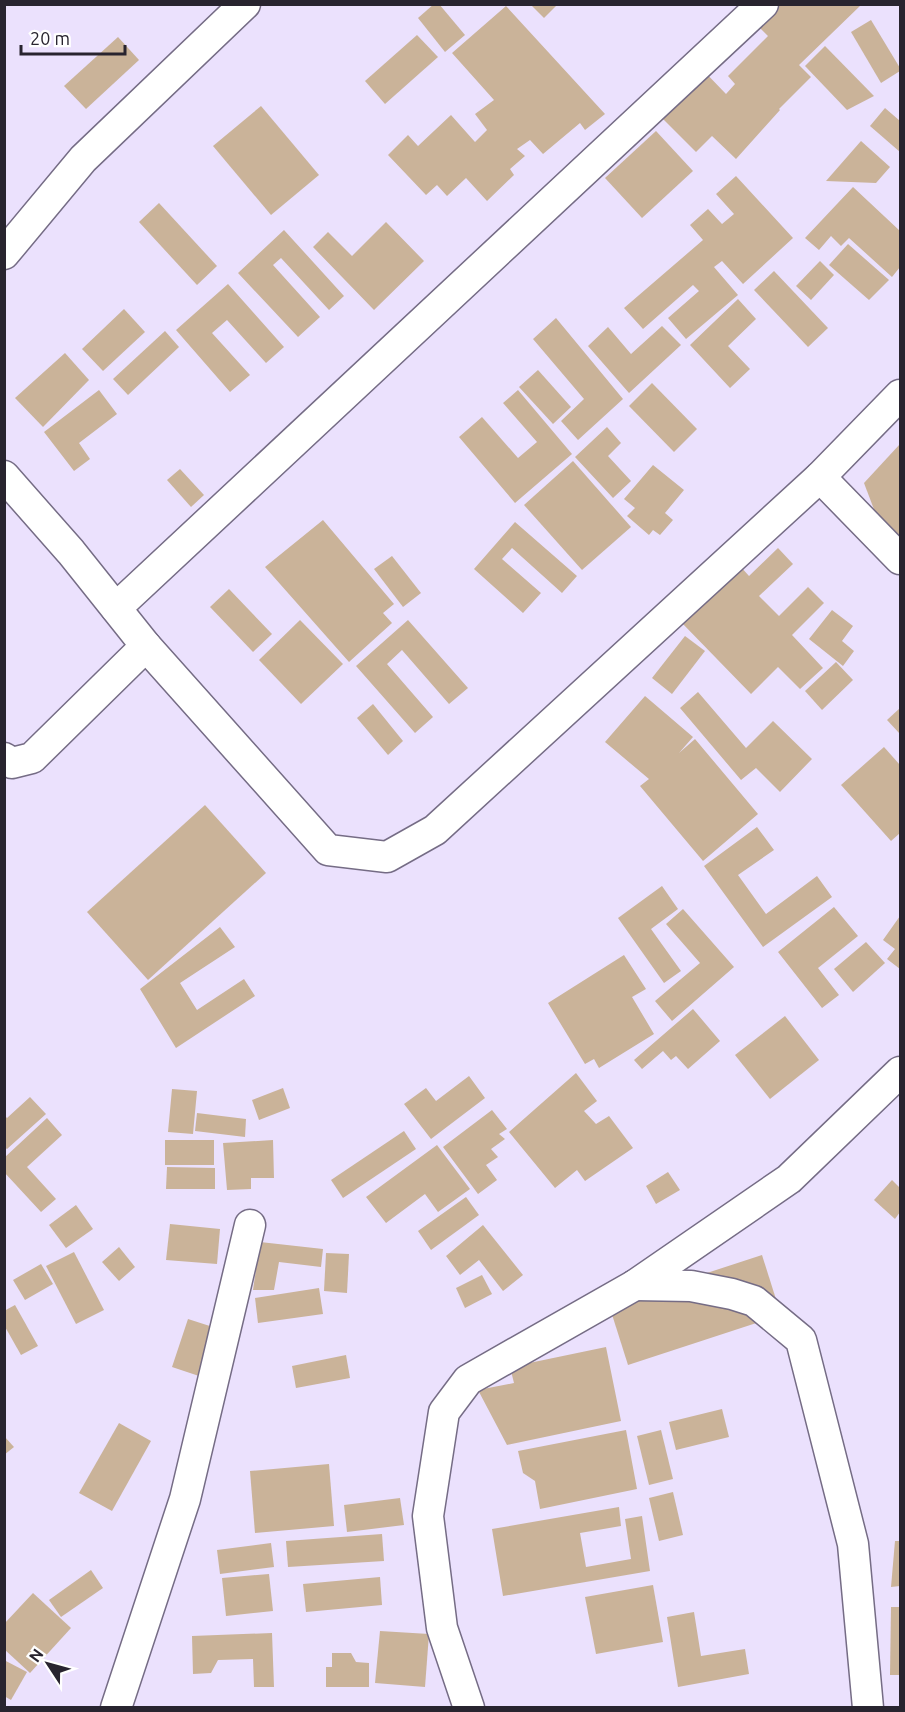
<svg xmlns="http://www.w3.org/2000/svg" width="905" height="1712" font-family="Ubuntu,sans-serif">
<rect width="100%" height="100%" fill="#ebe1fd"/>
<g fill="#cab399">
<path d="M434,4H439L465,35L445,52L418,18Z"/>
<path d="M530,4H558L544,18Z"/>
<path d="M764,4H858L860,6L799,65L811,77L779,109L780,110L736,159L712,136L696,152L656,112L700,67L726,94L735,84L728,76L768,36L750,18Z"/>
<path d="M506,6L605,114L585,130L580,123L543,154L530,140L517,149L525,156L510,169L514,175L487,201L466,178L447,196L437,185L426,195L388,155L408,135L418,146L451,115L475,142L487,130L475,114L494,100L452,53Z"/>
<path d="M871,20L900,68V71L881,83L851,32Z"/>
<path d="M417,35L438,57L385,104L365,81Z"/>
<path d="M118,37L139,60L86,109L64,86Z"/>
<path d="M825,46L874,96L847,110L805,66Z"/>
<path d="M261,106L319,175L271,215L213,146Z"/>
<path d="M885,108L900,121V152L870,126Z"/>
<path d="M656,131L693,171L642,218L605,178Z"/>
<path d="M861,141L890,167L876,183L826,181Z"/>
<path d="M736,176L793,238L743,284L722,261L714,267L738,295L686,339L668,318L699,291L693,285L643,329L624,308L703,240L690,225L708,209L722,224L734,214L716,194Z"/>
<path d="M853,187L900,231V267L892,277L849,238L841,246L831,236L819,250L805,238Z"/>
<path d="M159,203L217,266L197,285L139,222Z"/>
<path d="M386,222L424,261L374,310L313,247L328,232L352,256Z"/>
<path d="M284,230L344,296L329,310L281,258L273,265L320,317L298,337L238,273Z"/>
<path d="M848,244L889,280L869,300L829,265Z"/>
<path d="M820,261L834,275L811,300L796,286Z"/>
<path d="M774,271L828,328L808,347L754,290Z"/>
<path d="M228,284L284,347L266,363L227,320L212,333L250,375L230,392L176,330Z"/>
<path d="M738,299L756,319L728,346L750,369L730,388L690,345Z"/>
<path d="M124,309L145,332L103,371L82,349Z"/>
<path d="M556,318L623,399L578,440L561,421L584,399L533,339Z"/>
<path d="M662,326L681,345L629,393L588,346L608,327L631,354Z"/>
<path d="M165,331L179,347L128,395L113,379Z"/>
<path d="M65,353L89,380L43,427L15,398Z"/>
<path d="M538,370L571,407L553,424L519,387Z"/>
<path d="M652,383L697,429L674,452L629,406Z"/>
<path d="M99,390L117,414L79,443L90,459L74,471L44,432Z"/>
<path d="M518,390L572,454L515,503L459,437L482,417L518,458L537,442L503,403Z"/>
<path d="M607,427L621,443L608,456L631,481L613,498L575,457Z"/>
<path d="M900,444V537L875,512L864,483Z"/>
<path d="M573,461L631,527L582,570L524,505Z"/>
<path d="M653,465L684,490L665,513L673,520L660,535L653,530L649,535L627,516L635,508L624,499Z"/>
<path d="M180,469L204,495L191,507L167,480Z"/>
<path d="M323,520L394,604L383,613L392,623L349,662L265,567Z"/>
<path d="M515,522L577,576L562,593L512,548L502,559L541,593L523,613L474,569Z"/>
<path d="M778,548L793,564L759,596L779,616L808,587L824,603L792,635L823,668L800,689L778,667L751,694L682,623L740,566L749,576Z"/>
<path d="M392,556L421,593L403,607L374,569Z"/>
<path d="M229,589L272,634L253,652L210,607Z"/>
<path d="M832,610L853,626L842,641L854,651L843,666L809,639Z"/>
<path d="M300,620L343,664L301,704L259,660Z"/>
<path d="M408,620L468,688L449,704L402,650L387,664L433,717L415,733L356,666Z"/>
<path d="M685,636L705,651L672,694L652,678Z"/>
<path d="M836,662L853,680L822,710L805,691Z"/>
<path d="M698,692L746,748L773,721L812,759L780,792L756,768L741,780L680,708Z"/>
<path d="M645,696L693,737L679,753L695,739L758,814L703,861L640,786L649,779L605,742Z"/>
<path d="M373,704L403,741L388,755L357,718Z"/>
<path d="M900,708V734L887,720Z"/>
<path d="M884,747L900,765V833L891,841L841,785Z"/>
<path d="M205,805L266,873L148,980L87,912Z"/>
<path d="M757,827L774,850L738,875L766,914L817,876L832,897L763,947L704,866Z"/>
<path d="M662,886L678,909L651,929L681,971L664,983L618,918Z"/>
<path d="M834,907L858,936L818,968L839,995L822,1008L778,952Z"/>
<path d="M683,909L734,967L672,1021L655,1001L700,963L666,924Z"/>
<path d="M900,916V969L887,959L895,949L883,940Z"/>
<path d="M220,927L235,947L180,983L197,1010L244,979L255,996L176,1048L140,989Z"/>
<path d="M866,942L885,963L853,992L834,969Z"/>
<path d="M624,955L646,989L632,997L654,1034L599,1068L594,1059L585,1064L548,1003Z"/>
<path d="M693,1009L720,1041L688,1069L676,1056L671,1060L663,1051L642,1069L634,1060Z"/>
<path d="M785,1016L819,1060L770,1099L735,1055Z"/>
<path d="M576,1073L597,1101L584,1111L596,1124L609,1116L633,1148L585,1181L577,1170L555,1188L509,1132Z"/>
<path d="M469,1076L485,1098L431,1139L404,1104L426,1088L436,1101Z"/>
<path d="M283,1088L290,1108L259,1120L252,1100Z"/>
<path d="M172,1089L197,1091L193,1134L168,1132Z"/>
<path d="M30,1097L46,1114L7,1149L4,1147V1115L7,1118Z"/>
<path d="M492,1110L507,1129L499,1134L505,1139L491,1149L498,1157L486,1165L497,1180L478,1194L443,1147Z"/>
<path d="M197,1113L246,1119L245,1137L195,1131Z"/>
<path d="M47,1118L62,1135L27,1167L56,1199L41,1212L4,1172V1158Z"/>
<path d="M404,1131L416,1149L343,1198L331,1180Z"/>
<rect x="165" y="1140" width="49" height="25"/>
<path d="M273,1140L274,1178H251V1189L227,1190L223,1143Z"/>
<path d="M437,1145L470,1189L438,1212L425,1194L386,1223L366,1197Z"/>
<path d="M167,1167L215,1168V1189H166Z"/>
<path d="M668,1172L680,1190L656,1204L646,1186Z"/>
<path d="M892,1180L900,1188V1212L895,1219L874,1200Z"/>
<path d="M466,1197L479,1215L431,1250L418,1231Z"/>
<path d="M76,1205L93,1229L66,1248L49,1225Z"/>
<path d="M170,1224L220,1229L217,1264L166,1260Z"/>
<path d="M483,1225L523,1275L503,1291L479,1260L460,1275L446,1256Z"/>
<path d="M260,1242L323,1249L321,1267L279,1262L274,1290H253Z"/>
<path d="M119,1247L135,1267L119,1281L102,1262Z"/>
<path d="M74,1252L104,1310L76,1324L46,1266Z"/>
<path d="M326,1253L349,1254L347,1293L324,1291Z"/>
<path d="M762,1255L781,1315L628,1365L609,1305Z"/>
<path d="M41,1264L53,1284L25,1300L13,1280Z"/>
<path d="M482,1275L492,1294L465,1308L456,1288Z"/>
<path d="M319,1288L323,1314L258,1323L255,1298Z"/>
<path d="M15,1305L38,1346L21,1355L4,1325V1311Z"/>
<path d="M188,1319L216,1328L199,1376L172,1367Z"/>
<path d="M606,1347L621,1421L507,1445L478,1390L514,1383L510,1367Z"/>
<path d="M346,1355L350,1378L296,1388L292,1366Z"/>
<path d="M722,1409L729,1437L676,1450L669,1422Z"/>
<path d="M119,1423L151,1441L112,1511L79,1493Z"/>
<path d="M626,1430L637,1489L540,1509L535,1481L523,1473L518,1451Z"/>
<path d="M661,1430L673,1479L649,1485L637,1436Z"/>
<path d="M4,1436L14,1447L4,1455Z"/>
<path d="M329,1464L334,1526L255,1533L250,1471Z"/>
<path d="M673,1492L683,1535L659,1541L649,1498Z"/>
<path d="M400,1498L404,1525L347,1532L344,1505Z"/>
<path d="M619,1507L621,1526L580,1533L586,1567L631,1559L625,1519L642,1516L650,1571L503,1596L492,1529Z"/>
<path d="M382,1534L384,1561L288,1567L286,1541Z"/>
<path d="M895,1541H900V1586L891,1587Z"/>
<path d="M271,1543L274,1567L220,1574L217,1550Z"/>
<path d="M91,1570L103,1588L61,1617L49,1600Z"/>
<path d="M269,1574L273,1611L226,1616L222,1578Z"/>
<path d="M380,1577L382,1605L306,1612L303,1584Z"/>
<path d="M653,1585L663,1642L596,1654L585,1597Z"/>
<path d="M33,1593L71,1628L30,1673L4,1649V1624Z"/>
<path d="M891,1607H900V1675H890Z"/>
<path d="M694,1612L701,1656L745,1649L749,1674L678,1687L667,1617Z"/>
<path d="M380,1631L429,1634L425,1687L375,1683Z"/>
<path d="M272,1633L274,1687H254L253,1659L218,1660L211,1673L193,1674L192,1636Z"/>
<path d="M332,1653H351L356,1662L369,1663V1687H326V1667H332Z"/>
<path d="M4,1660L27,1672L11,1700L4,1696Z"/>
</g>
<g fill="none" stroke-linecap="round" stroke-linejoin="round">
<defs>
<g id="street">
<path d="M4,254L83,159L245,4"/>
<path d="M4,476L71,552L146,646L328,850L387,857L435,830L820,477L900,395"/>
<path d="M820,477L900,559"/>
<path d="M116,608L763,4"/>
<path d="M4,758L12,763L32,758L146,646"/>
<path d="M635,1285L691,1286L732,1294L754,1301L801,1340L853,1544L868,1708"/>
<path d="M116,1708L185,1499L250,1225"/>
<path d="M469,1708L442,1628L428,1516L444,1412L468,1380L635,1285L789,1179L900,1072"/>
</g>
</defs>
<use href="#street" stroke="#756c85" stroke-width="33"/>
<use href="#street" stroke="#fff" stroke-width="30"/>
</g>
<rect width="905" height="1712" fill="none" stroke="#28242f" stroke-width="12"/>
<g transform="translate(48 1664) rotate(306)" stroke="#ffffff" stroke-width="4.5" paint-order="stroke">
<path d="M0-4.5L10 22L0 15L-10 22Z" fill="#28242f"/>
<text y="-9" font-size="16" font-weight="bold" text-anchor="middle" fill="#28242f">N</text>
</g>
<path d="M21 45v9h104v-9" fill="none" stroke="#28242f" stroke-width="3"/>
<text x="30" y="45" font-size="18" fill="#28242f" stroke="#ffffff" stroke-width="4.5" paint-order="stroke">20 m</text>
</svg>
